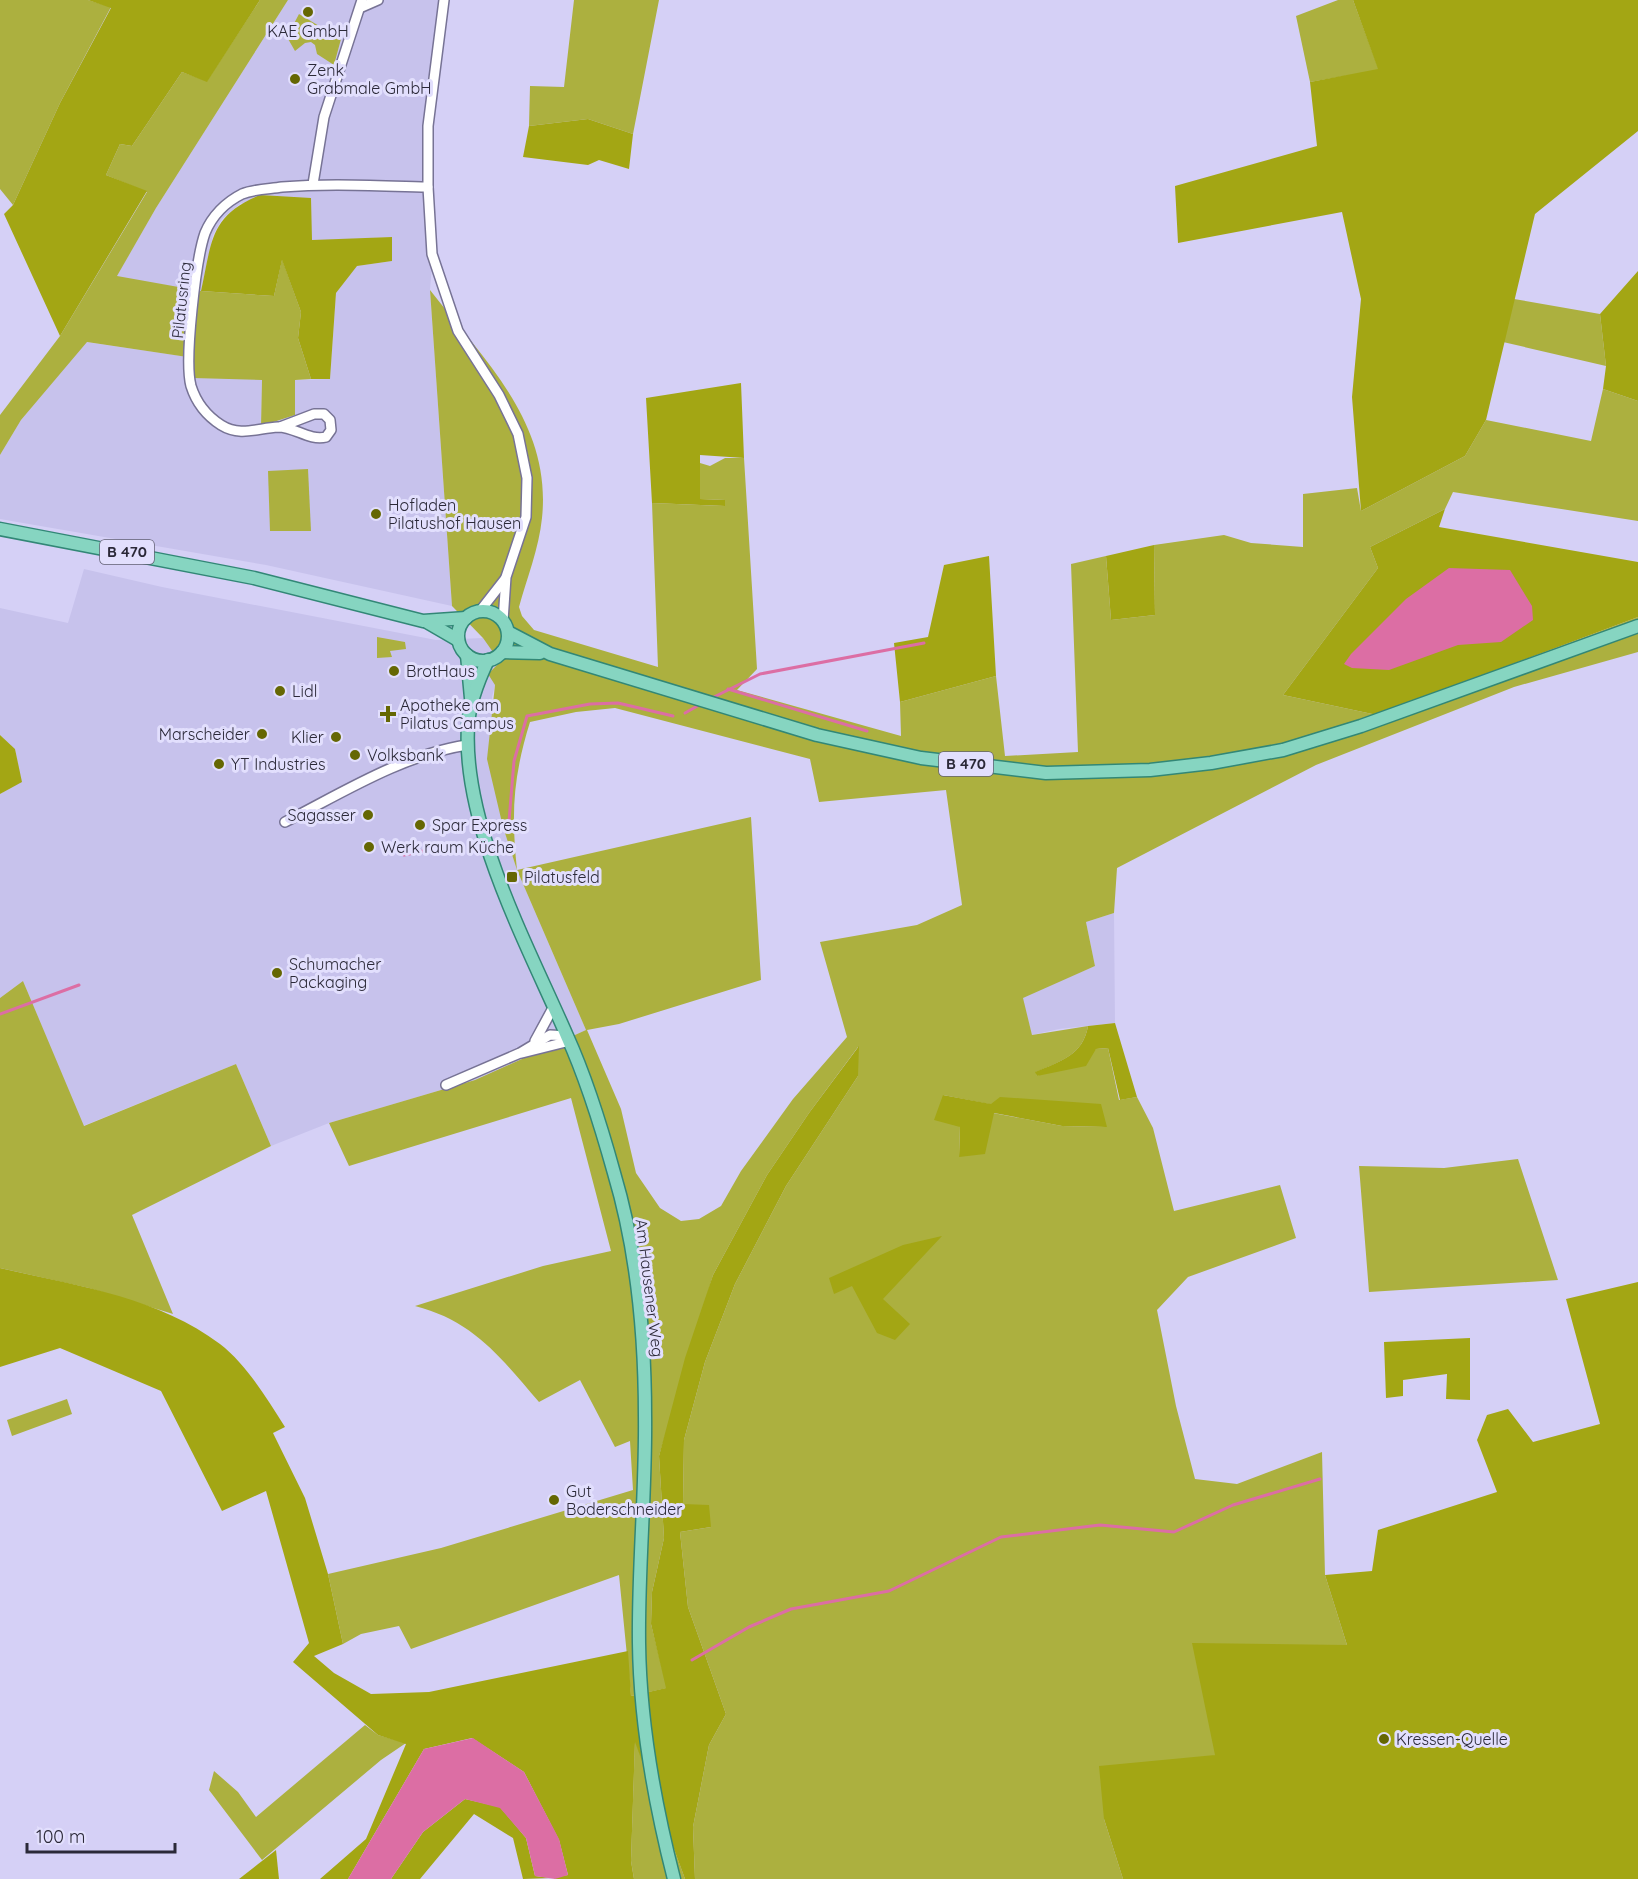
<svg xmlns="http://www.w3.org/2000/svg" width="1638" height="1879" font-family="Quicksand,sans-serif">
<rect width="100%" height="100%" fill="#d5d0f6"/>
<g fill="#c7c2ec">
<path d="M288,0H446L430,126L433,253L430,290L452,606L266,565L0,519V455L21,420L86,342L195,358L193,378L262,379L261,425L295,380L330,379L336,293L356,266L392,261L391,237L312,241L241,203L222,219L213,235L201,291L116,277L156,208Z"/>
<path d="M84,569L162,587L436,640L483,638L501,662L492,697L503,827L517,870L586,1030L475,1080L329,1123L271,1146L236,1064L83,1126L23,981L0,998V794L21,781L15,749L0,735V608L68,623Z"/>
<path d="M1114,913L1115,1023L1059,1029L1032,1035L1022,997L1095,966L1086,922Z"/>
</g>
<g fill="#acb03f" fill-rule="evenodd">
<path d="M0,0H88L111,7L60,103L13,205L0,189Z"/>
<path d="M260,0H288L156,208L117,276L201,291L274,296L282,259L301,312L298,338L311,379L295,380V415L261,426L262,380L192,378L194,358L87,342L21,420L0,455V415L60,336L147,192L106,175L120,144L132,146L182,72L207,81Z"/>
<path d="M574,0H659L633,134L588,119L529,126L530,86L564,87Z"/>
<path d="M1338,0H1353L1379,70L1310,82L1296,16Z"/>
<path d="M299,14L341,39L334,65L317,54L315,45L311,42L305,43L295,51L287,37Z"/>
<path d="M430,290C484,360 552,423 542,518C539,548 527,578 519,607L522,616L534,630L658,667L652,503L724,506L725,500L700,499V463L710,466L725,458H744L757,669L737,690L901,736L900,702L996,676L1005,756L1078,752L1071,564L1106,556L1111,620L1155,615L1154,545L1224,535L1251,543L1303,547V494L1357,488L1361,511L1465,456L1486,420L1591,441L1603,389L1638,401V521L1453,492L1445,509L1370,547L1378,568L1283,695L1377,715L1638,617V652L1514,687L1316,765L1117,868L1114,913L1086,922L1095,966L1023,998L1032,1035L1088,1026C1083,1055 1061,1061 1036,1072L1037,1076L1096,1049L1108,1048L1119,1100L1137,1097L1153,1128L1174,1211L1280,1185L1296,1238L1188,1277L1157,1310L1176,1406L1195,1479L1237,1484L1322,1452L1325,1575L1347,1645L1215,1755L1104,1819L1123,1879H695L693,1827L709,1745L726,1714L688,1607L680,1532L711,1527L683,1504L684,1440L705,1362L735,1284L786,1186L858,1076V1047L809,1113L767,1175L713,1275L659,1456L664,1538L652,1592L651,1624L667,1688L631,1696L619,1575L411,1649L399,1626L361,1634L343,1644L328,1574L441,1548L633,1490L630,1441L615,1447L580,1380L539,1402C501,1358 474,1321 415,1306L543,1266L611,1251L571,1098L349,1166L329,1123L475,1080L586,1030L517,870L503,827L487,759L495,685L488,674L500,662L483,638L452,606ZM615,708L810,759L819,802L946,790L962,905L917,925L820,942L847,1037L793,1099L741,1171L721,1206L699,1219L681,1221L660,1208L636,1173L621,1109L587,1030L619,1024L761,980L751,817L517,870C511,813 513,777 530,722L576,712ZM943,1095L1107,1127L1062,1126L993,1113L959,1157L960,1127Z"/>
<path d="M1514,299L1600,314L1606,366L1503,342Z"/>
<path d="M308,469L311,531H270L268,471Z"/>
<path d="M377,637L405,642L406,649L390,651L392,657L377,658Z"/>
<path d="M23,981L84,1126L236,1064L271,1146L132,1215L173,1314L89,1288L0,1268V998Z"/>
<path d="M1518,1159L1558,1280L1369,1292L1359,1166L1444,1168Z"/>
<path d="M67,1399L72,1414L12,1436L7,1420Z"/>
<path d="M365,1725L378,1735L406,1743L381,1760L262,1860L209,1790L214,1771L238,1792L256,1817Z"/>
<path d="M635,1740L685,1879H634L631,1861Z"/>
</g>
<g fill="#a3a614">
<path d="M88,0H260L207,82L182,72L132,146L120,144L106,175L147,191L60,336L4,214L13,205L60,103L111,8Z"/>
<path d="M1353,0H1638V131L1535,214L1486,420L1465,456L1361,511L1352,397L1361,299L1342,212L1178,243L1175,186L1317,146L1310,82L1378,69Z"/>
<path d="M588,119L633,134L629,169L599,160L588,165L523,157L529,126Z"/>
<path d="M260,195L311,198L312,240L392,237V261L357,266L336,293L330,379H311L298,338L301,312L282,260L274,296L201,291C212,242 209,216 260,195Z"/>
<path d="M1638,271V401L1603,389L1606,366L1600,314Z"/>
<path d="M741,383L744,458L700,455V499L725,500V506L652,503L646,398Z"/>
<path d="M1445,509L1439,527L1638,562V617L1377,715L1283,695L1378,568L1370,547Z"/>
<path d="M1154,545L1155,615L1111,620L1106,556Z"/>
<path d="M989,556L996,676L900,702L894,643L928,637L944,565Z"/>
<path d="M0,735L15,749L22,782L0,794Z"/>
<path d="M1115,1023L1137,1097L1120,1100L1108,1048L1096,1049L1086,1066L1037,1076L1035,1072C1061,1061 1083,1055 1088,1026Z"/>
<path d="M859,1046L858,1076L786,1186L735,1284L705,1362L684,1440L683,1504L709,1505L711,1527L680,1532L688,1607L726,1714L709,1745L693,1827L695,1879H685L635,1742L631,1861L634,1879H555L553,1877L568,1875L559,1840L524,1772L472,1738L424,1749L348,1879H320L366,1839L406,1744L378,1735L293,1662L309,1643L266,1491L222,1511L161,1391L60,1348L0,1367V1268C74,1285 158,1297 220,1344C247,1365 267,1399 285,1427L273,1433L305,1498L328,1574L343,1644L314,1656L334,1673L371,1694L429,1692L628,1651L631,1696L666,1688L651,1624L652,1592L664,1538L659,1456L685,1358L713,1275L767,1175L809,1113Z"/>
<path d="M943,1095L991,1104L1000,1097L1101,1104L1107,1127L1062,1126L994,1113L985,1154L959,1157L960,1127L934,1120Z"/>
<path d="M942,1236L883,1299L910,1324L895,1340L877,1333L852,1286L834,1294L829,1278L903,1245Z"/>
<path d="M1638,1282V1879H1123L1104,1819L1099,1766L1215,1755L1192,1643L1347,1645L1325,1575L1372,1571L1378,1530L1497,1492L1477,1440L1487,1415L1508,1409L1533,1442L1600,1424L1566,1299Z"/>
<path d="M1470,1338V1400L1446,1399L1447,1374L1403,1380V1396L1386,1398L1384,1342Z"/>
<path d="M465,1799L500,1807L526,1838L535,1876L551,1878L523,1879L513,1838L474,1814L420,1879H391L423,1832Z"/>
<path d="M276,1850L279,1879H239Z"/>
</g>
<g fill="#dc6ea4">
<path d="M1449,568L1510,570L1532,606L1533,620L1501,642L1458,645L1389,670L1352,668L1344,664L1351,654L1406,599Z"/>
<path d="M473,1738L524,1772L559,1839L568,1875L555,1879L535,1876L526,1838L500,1808L465,1799L423,1832L391,1879H348L424,1749Z"/>
</g>
<g fill="none" stroke-linecap="round" stroke-linejoin="round">
<g stroke="#dc6ea4" stroke-width="3">
<path d="M728,689L867,731"/>
<path d="M710,699L760,674L924,643"/>
<path d="M685,713L701,704"/>
<path d="M504,825L509,821L514,761L527,716L590,704L618,703L673,716"/>
<path d="M404,855L457,844"/>
<path d="M0,1014L79,985"/>
<path d="M692,1660L749,1627L791,1609L889,1591L1001,1537L1100,1525L1174,1532L1233,1505L1320,1479"/>
</g>
<defs>
<g id="minor">
<path d="M444,0L428,126V187L432,254L458,331L499,395L518,434L527,478L526,517L506,577L503,621"/>
<path d="M362,7L378,0"/>
<path d="M313,184L324,117L362,0"/>
<path d="M280,427L314,414H324L330,420L331,430L326,437C309,441 295,427 278,427C258,428 240,437 221,425C207,416 196,402 191,386C184,360 196,259 205,233C212,216 226,202 242,194C254,189 269,189 282,187C330,183 379,186 428,187"/>
<path d="M480,611L505,579"/>
<path d="M285,822C342,793 402,755 467,745"/>
<path d="M535,1041L554,1006"/>
<path d="M522,1053L570,1041"/>
<path d="M446,1085L520,1053L550,1035L568,1036"/>
</g>
<g id="major">
<path d="M0,529L254,578L423,621L466,618"/>
<circle cx="483" cy="636" r="25"/>
<path d="M427,622L458,640"/>
<path d="M508,632L550,654L817,735L921,758L1046,773L1150,770L1211,763L1283,750L1361,726L1638,626"/>
<path d="M502,652L540,653"/>
<path d="M467,655L471,698"/>
<path d="M488,660C478,681 469,703 468,726C462,825 528,946 567,1036C587,1080 601,1126 614,1173C637,1250 645,1336 645,1416C646,1492 638,1567 639,1643C640,1723 654,1801 674,1879"/>
</g>
</defs>
<use href="#minor" stroke="#777395" stroke-width="12"/>
<use href="#major" stroke="#328776" stroke-width="15"/>
<use href="#minor" stroke="#fff" stroke-width="9"/>
<use href="#major" stroke="#86d5c1" stroke-width="12"/>
</g>
<g fill="#656703" stroke="#e2dffd" stroke-width="2">
<circle cx="308" cy="12" r="6"/>
<circle cx="295" cy="79" r="6"/>
<circle cx="376" cy="514" r="6"/>
<circle cx="394" cy="671" r="6"/>
<circle cx="280" cy="691" r="6"/>
<path d="M385 705h6v6h6v6h-6v6h-6v-6h-6v-6h6z"/>
<circle cx="262" cy="734" r="6"/>
<circle cx="336" cy="737" r="6"/>
<circle cx="355" cy="755" r="6"/>
<circle cx="219" cy="764" r="6"/>
<circle cx="368" cy="815" r="6"/>
<circle cx="420" cy="825" r="6"/>
<circle cx="369" cy="847" r="6"/>
<rect x="506" y="871" width="12" height="12" rx="3"/>
<circle cx="277" cy="973" r="6"/>
<circle cx="554" cy="1500" r="6"/>
<circle cx="1384" cy="1739" r="6"/>
</g>
<g text-anchor="middle" stroke-width="6" stroke-linejoin="round" paint-order="stroke">
<g fill="#e2dffd" stroke="#626073" stroke-width="1.5">
<rect x="100" y="540" width="54" height="24" rx="4.5"/>
<rect x="939" y="752" width="54" height="24" rx="4.5"/>
</g>
<g font-size="15" font-weight="bold" fill="#2b2938">
<text x="127" y="557">B 470</text>
<text x="966" y="769">B 470</text>
</g>
<g font-size="16" fill="#2b2938" stroke="#e2dffd" text-anchor="start">
<text x="308" y="37" text-anchor="middle">KAE GmbH</text>
<text x="307" y="76">Zenk<tspan x="307" dy="18">Grabmale GmbH</tspan></text>
<text x="388" y="511">Hofladen<tspan x="388" dy="18">Pilatushof Hausen</tspan></text>
<text x="406" y="677">BrotHaus</text>
<text x="292" y="697">Lidl</text>
<text x="400" y="711">Apotheke am<tspan x="400" dy="18">Pilatus Campus</tspan></text>
<text x="250" y="740" text-anchor="end">Marscheider</text>
<text x="324" y="743" text-anchor="end">Klier</text>
<text x="367" y="761">Volksbank</text>
<text x="231" y="770">YT Industries</text>
<text x="356" y="821" text-anchor="end">Sagasser</text>
<text x="432" y="831">Spar Express</text>
<text x="381" y="853">Werk raum Küche</text>
<text x="524" y="883">Pilatusfeld</text>
<text x="289" y="970">Schumacher<tspan x="289" dy="18">Packaging</tspan></text>
<text x="566" y="1497">Gut<tspan x="566" dy="18">Boderschneider</tspan></text>
<text x="1396" y="1745">Kressen-Quelle</text>
</g>
<g font-size="16" fill="#2b2938" stroke="#e2dffd">
<text transform="translate(181 300) rotate(-84)" y="6">Pilatusring</text>
<text transform="translate(650 1288) rotate(83)" y="6">Am Hausener Weg</text>
</g>
</g>
<path d="M27 1843v9h148v-9" fill="none" stroke="#2b2938" stroke-width="3"/>
<text x="36" y="1843" font-size="18" fill="#2b2938" stroke="#e2dffd" stroke-width="4.5" paint-order="stroke">100 m</text>
</svg>
